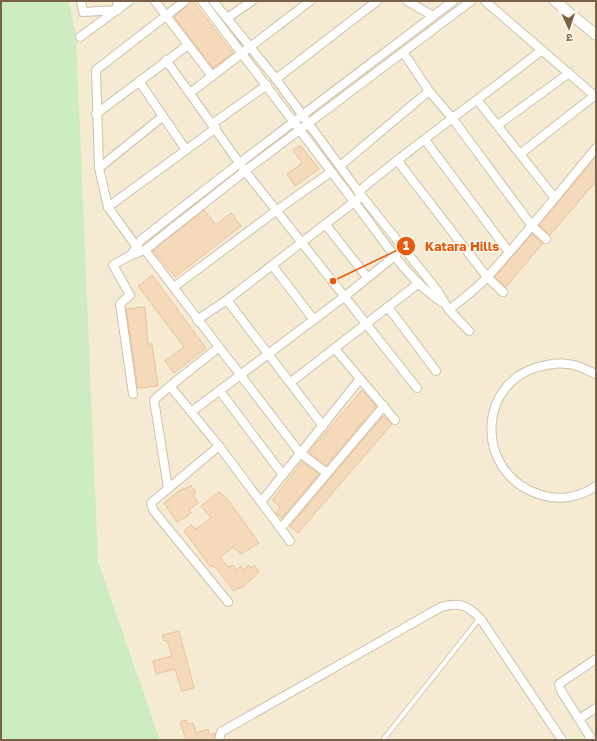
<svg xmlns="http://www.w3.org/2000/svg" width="597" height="741" font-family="'Golos Text','Noto Sans Devanagari',sans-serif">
<rect width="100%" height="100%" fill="#fdf7e5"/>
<path fill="#f5ebd3" d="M43,1H596V740H160L98,561Z"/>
<path fill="#cdecc2" d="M1,1H69L76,35L98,561L160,740H1Z"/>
<g fill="#f4dabb" stroke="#e8c39b">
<path d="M190,1H193L233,53L213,68L174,17L188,5Z"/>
<path d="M300,145L319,169L295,186L287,174L302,163L293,150Z"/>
<path d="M596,157V181L550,235L539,225Z"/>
<path d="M204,210L216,225L231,213L241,226L175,277L153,250Z"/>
<path d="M532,234L543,243L506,287L495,277Z"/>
<path d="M152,275L206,348L174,373L165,361L184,347L138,286Z"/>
<path d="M145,307L148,344H152L158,386L138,388L126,309Z"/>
<path d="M362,390L376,406L326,466L309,452Z"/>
<path d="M383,416L392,424L298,533L290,526Z"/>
<path d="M302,462L319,474L282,518L276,513L280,507L272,500Z"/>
<path d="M191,486L196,493L193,495L198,503L189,510L191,513L187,515L188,516L177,522L164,503L179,491Z"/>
<path d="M219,492L229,501L259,543L241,554L233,547L220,557L228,567L233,565L236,570L241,566L243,570L249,565L251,568L254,565L259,572L244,586L234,591L215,567L210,566L184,531L191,525L196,529L211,518L201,506Z"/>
<path d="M179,631L194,688L182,691L175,669L156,674L153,661L172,656L167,640L164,641L162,635Z"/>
<path d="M186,720L187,724L193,723L196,733L208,729L209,735L215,733L214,740H186L180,722Z"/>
</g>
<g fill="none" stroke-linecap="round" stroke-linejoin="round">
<defs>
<path id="service" d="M383,740L480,618"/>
<g id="minor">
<path d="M81,1L83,12L118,10L117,1"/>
<path d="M155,1L212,76"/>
<path d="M185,1L96,70L99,168L108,207L216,128"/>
<path d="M202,1C254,69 306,138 358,207C383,239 407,280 442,302"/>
<path d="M213,1L276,79L361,195L437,290L449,310L469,331"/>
<path d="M407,1L433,16"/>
<path d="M485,1L596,97"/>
<path d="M227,18L252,1"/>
<path d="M80,37L129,1"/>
<path d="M403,52L429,91L453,119L532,226L546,239"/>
<path d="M166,60L245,171L417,388"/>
<path d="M276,79L377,1"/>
<path d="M139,81L186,150"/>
<path d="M190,93L310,1"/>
<path d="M478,101L554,197"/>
<path d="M96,114L188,45"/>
<path d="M212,124L267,85"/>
<path d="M498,125L569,73"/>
<path d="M425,140L509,252"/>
<path d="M520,154L594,96"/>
<path d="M397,160L487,277L503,292"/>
<path d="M340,166L429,91"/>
<path d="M99,168L162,117"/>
<path d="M358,192C418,142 481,98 542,50"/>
<path d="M108,207L136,246"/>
<path d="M326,225L367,277"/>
<path d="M145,250L300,453L327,473"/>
<path d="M131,255L141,240C243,159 349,80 453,1"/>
<path d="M272,265L314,320"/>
<path d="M174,287L277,210L331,172"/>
<path d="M227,300L323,426"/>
<path d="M388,307L436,371"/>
<path d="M449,310C462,299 477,289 488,276C526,235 560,191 596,148"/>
<path d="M197,320L227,300L358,199"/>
<path d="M335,349L395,420"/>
<path d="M596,374C591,372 585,369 580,367C569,363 557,363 547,365C476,376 472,474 541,495C560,501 580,497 596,486"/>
<path d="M291,382L419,283"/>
<path d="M170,386L219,446L290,541"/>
<path d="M220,391L283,475"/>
<path d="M133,394L120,304L130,295L113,265L131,255L145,250L245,171L471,1"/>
<path d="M191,412L344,297L396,255"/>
<path d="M219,446L151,503L153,510L228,602"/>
<path d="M168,488L154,400L170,386L218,348"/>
<path d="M261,502L360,379"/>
<path d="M281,528L384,406"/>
<path d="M579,719L596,708"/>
<path d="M219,740L221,732L441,607C460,602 467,605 480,618L562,740"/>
<path d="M592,740L560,689L559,684L596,659"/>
</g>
<path id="tertiary" d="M555,1L596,35"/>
</defs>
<use href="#service" stroke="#cfc0ab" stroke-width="5.5"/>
<use href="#minor" stroke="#cfc0ab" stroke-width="10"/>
<use href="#tertiary" stroke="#cfc0ab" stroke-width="12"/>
<use href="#service" stroke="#fff" stroke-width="4"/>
<use href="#minor" stroke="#fff" stroke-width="8"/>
<use href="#tertiary" stroke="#fff" stroke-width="10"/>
</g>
<path fill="none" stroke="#e8590c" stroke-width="1.5" d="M333 281L406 246"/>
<g fill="#e8590c" stroke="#fffaec" stroke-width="1.5">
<circle cx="333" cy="281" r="4"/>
<circle cx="406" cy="246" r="10"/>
</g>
<g font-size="12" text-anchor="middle" font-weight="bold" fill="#fff">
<text x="406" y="250">1</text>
</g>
<g font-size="13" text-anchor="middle" font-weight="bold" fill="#e8590c" stroke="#fffaec" stroke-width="3" stroke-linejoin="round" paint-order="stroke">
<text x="462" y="251">Katara Hills</text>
</g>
<rect width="597" height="741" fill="none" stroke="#786049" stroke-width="4"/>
<g transform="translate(569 28) rotate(177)" stroke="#fffaec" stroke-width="3" paint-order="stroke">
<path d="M0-3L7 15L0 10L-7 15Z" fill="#786049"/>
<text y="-6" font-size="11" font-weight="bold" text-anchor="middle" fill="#786049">उ</text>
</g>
</svg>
